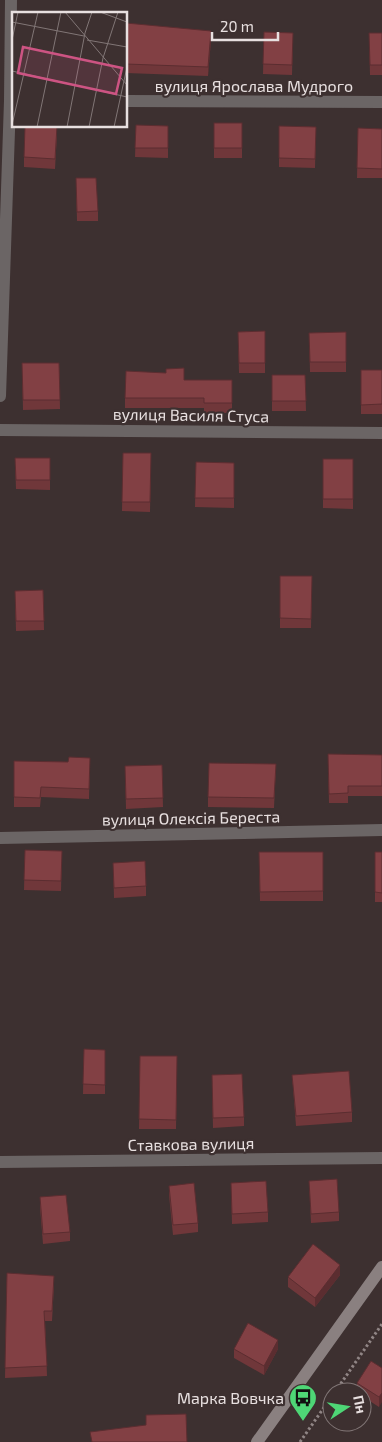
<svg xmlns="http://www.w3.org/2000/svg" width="382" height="1442" font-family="'Exo 2',sans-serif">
<rect width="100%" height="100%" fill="#3d3030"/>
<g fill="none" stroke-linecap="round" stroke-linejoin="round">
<g stroke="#908585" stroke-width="3" stroke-dasharray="2.5 2.5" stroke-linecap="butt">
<path d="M335,1392L382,1324"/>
<path d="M300,1442L332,1396"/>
</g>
<g stroke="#6b6565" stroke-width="12">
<path d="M126,101L382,102"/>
<path d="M0,396L10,101L11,0"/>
<path d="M0,430L382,433"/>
<path d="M0,838L382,830"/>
<path d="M0,1162L382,1158"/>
</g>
<path stroke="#8a8080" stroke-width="12" d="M257,1442L382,1267"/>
</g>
<g fill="#70373a">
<path d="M126,23L211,40L208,76L126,73Z"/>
<path d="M264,32L293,33L292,75L263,74Z"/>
<path d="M369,33H382V75H370Z"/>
<rect x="214" y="123" width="28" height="35"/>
<path d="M136,125L168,126V158L135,157Z"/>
<path d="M279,126L316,127L315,168L279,167Z"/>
<path d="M358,128L382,129V178H357Z"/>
<path d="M57,134L55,169L24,167V157Z"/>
<path d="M76,178L98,211V221H77Z"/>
<path d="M265,331V373H239L238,332Z"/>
<path d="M346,332V372H310L309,333Z"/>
<path d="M22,363H59L60,409L23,410Z"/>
<rect x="361" y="370" width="21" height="44"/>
<path d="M272,375H305L306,411H272Z"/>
<path d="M184,380H232V413H204V408H125V398Z"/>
<path d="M123,453H151L150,512L122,511Z"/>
<path d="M15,458H50V490L16,489Z"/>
<path d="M323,459H353V509L323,508Z"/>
<path d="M196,462L234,463V508L195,507Z"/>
<path d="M280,576H312L311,628H280Z"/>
<path d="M43,590L44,630L16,631L15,591Z"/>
<path d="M328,754L382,755V796H348V803H329Z"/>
<path d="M90,758L89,799L41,797L40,807H14V761L68,762Z"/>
<path d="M276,764L274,808L208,807V797Z"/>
<path d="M162,765L163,807L126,809L125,766Z"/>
<path d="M25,850L62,851L61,891L24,890Z"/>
<path d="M259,852H323V901H260Z"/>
<rect x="375" y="852" width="7" height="50"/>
<path d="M113,863L146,886V896L114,898Z"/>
<path d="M84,1049L105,1050V1094H83Z"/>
<path d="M140,1056H177L176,1129H139Z"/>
<path d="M292,1075L352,1112V1122L296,1126Z"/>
<path d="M212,1084L244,1117V1126L213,1128Z"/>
<path d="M309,1181L339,1212V1221L311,1223Z"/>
<path d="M231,1183L268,1212V1222L232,1224Z"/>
<path d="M169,1186L198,1223V1232L173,1235L169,1195Z"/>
<path d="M40,1197L70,1232V1241L43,1244L40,1207Z"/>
<path d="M7,1273L54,1285L52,1321H45L47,1376L5,1378Z"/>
<path d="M340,1275L315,1307L288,1287V1277Z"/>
<path d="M234,1349H278L264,1375L234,1358Z"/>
<path d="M382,1368L379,1407L362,1396V1392H357V1383Z"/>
</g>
<g fill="#5b2d30">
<path d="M211,31V40L208,76V67Z"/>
<path d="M340,1265V1275L315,1307V1298Z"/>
<path d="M278,1340V1349L264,1375V1366Z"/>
<path d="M382,1393V1402L379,1407V1397Z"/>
</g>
<g fill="#824044" stroke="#5b2d30">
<path d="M126,23L211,31L208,67L126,64Z"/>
<path d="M264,32L293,33L292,65L263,64Z"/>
<path d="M369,33H382V65H370Z"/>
<rect x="214" y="123" width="28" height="25"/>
<path d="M136,125L168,126V148H135Z"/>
<path d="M25,126H57L55,159L24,157Z"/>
<path d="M279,126L316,127L315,159L279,158Z"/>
<path d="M358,128L382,129V169L357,168Z"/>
<path d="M76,178H96L98,211L77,212Z"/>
<path d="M265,331V363H239L238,332Z"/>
<path d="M346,332V362H310L309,333Z"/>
<path d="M22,363H59L60,400H23Z"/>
<path d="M184,368V380H232V403H204V398H125L126,371L166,373V369Z"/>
<path d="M361,370H382V404L361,405Z"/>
<path d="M272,375H305L306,401H272Z"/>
<path d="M123,453H151L150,502H122Z"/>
<path d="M15,458H50V480H16Z"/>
<rect x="323" y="459" width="30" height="40"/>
<path d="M196,462L234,463V498H195Z"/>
<path d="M280,576H312L311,619L280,618Z"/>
<path d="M43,590L44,621H16L15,591Z"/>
<path d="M328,754L382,755V786H348V793L329,794Z"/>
<path d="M69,757L90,758L89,789L41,787L40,798L14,797V761L68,762Z"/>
<path d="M209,763L276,764L274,798L208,797Z"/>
<path d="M162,765L163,798L126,799L125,766Z"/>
<path d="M25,850L62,851L61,881L24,880Z"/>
<path d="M259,852H323V891L260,892Z"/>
<path d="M375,852H382V893L375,892Z"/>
<path d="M145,861L146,886L114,888L113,863Z"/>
<path d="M84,1049L105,1050V1085L83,1084Z"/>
<path d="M140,1056H177L176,1120L139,1119Z"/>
<path d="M349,1071L352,1112L296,1116L292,1075Z"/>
<path d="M242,1074L244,1117L213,1118L212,1075Z"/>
<path d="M337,1179L339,1212L311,1214L309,1181Z"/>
<path d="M266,1181L268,1212L232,1214L231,1183Z"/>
<path d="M194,1183L198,1223L173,1225L169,1186Z"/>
<path d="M66,1195L70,1232L43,1234L40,1197Z"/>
<path d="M313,1244L340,1265L315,1298L288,1277Z"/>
<path d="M7,1273L54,1276L52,1311H44L47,1366L5,1368Z"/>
<path d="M248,1323L278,1340L264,1366L234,1349Z"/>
<path d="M371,1361L382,1368V1393L379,1397L357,1383Z"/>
<path d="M186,1414L187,1442H92L90,1432L146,1425V1415Z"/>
</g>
<defs>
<symbol id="bus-pin" viewBox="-11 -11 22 30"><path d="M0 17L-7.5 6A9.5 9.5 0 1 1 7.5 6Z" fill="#4ed676" stroke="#3d3030"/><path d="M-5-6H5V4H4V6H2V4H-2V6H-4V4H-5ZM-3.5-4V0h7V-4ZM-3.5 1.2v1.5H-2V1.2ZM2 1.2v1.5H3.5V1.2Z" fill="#111"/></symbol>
</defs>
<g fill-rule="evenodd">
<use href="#bus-pin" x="287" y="1382" width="32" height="43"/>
</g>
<g text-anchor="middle" stroke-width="4.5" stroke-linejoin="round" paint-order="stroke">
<g font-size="16" fill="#e8e0e0" stroke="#3d3030">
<text x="254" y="92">вулиця Ярослава Мудрого</text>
<text transform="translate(191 415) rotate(1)" y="6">вулиця Василя Стуса</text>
<text transform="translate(191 818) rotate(-1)" y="6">вулиця Олексія Береста</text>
<text transform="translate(191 1144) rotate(-1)" y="6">Ставкова вулиця</text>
</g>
<g font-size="16" fill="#e8e0e0" stroke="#3d3030" text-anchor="end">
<text x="284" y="1404">Марка Вовчка</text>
</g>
</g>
<g transform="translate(12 12)">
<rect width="115" height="115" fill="#3d3030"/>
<path fill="none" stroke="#817676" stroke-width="1" d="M53,0L115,73M88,0L115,10M0,10L72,24M0,28L6,0M75,28L115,35M0,59L115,85M0,113L26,0M25,115L49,0M55,115L73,21L80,0M77,115L91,46L106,0M102,115L115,55"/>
<path fill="#cd5483" fill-opacity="0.15" stroke="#cd5483" stroke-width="2.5" d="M11,35L110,56L104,82L6,61Z"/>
<rect width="115" height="115" fill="none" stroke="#e8e0e0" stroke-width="2.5"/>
</g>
<g transform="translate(347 1407) rotate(78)"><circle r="24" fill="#3d3030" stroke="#817676"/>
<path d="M0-4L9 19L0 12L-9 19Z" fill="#4ed676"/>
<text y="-8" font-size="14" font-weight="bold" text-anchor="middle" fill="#e8e0e0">Пн</text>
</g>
<path d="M212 32v8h66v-8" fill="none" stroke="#e8e0e0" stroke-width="2.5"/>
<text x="220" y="32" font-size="15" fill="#e8e0e0" stroke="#3d3030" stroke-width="4" paint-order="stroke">20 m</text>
</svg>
